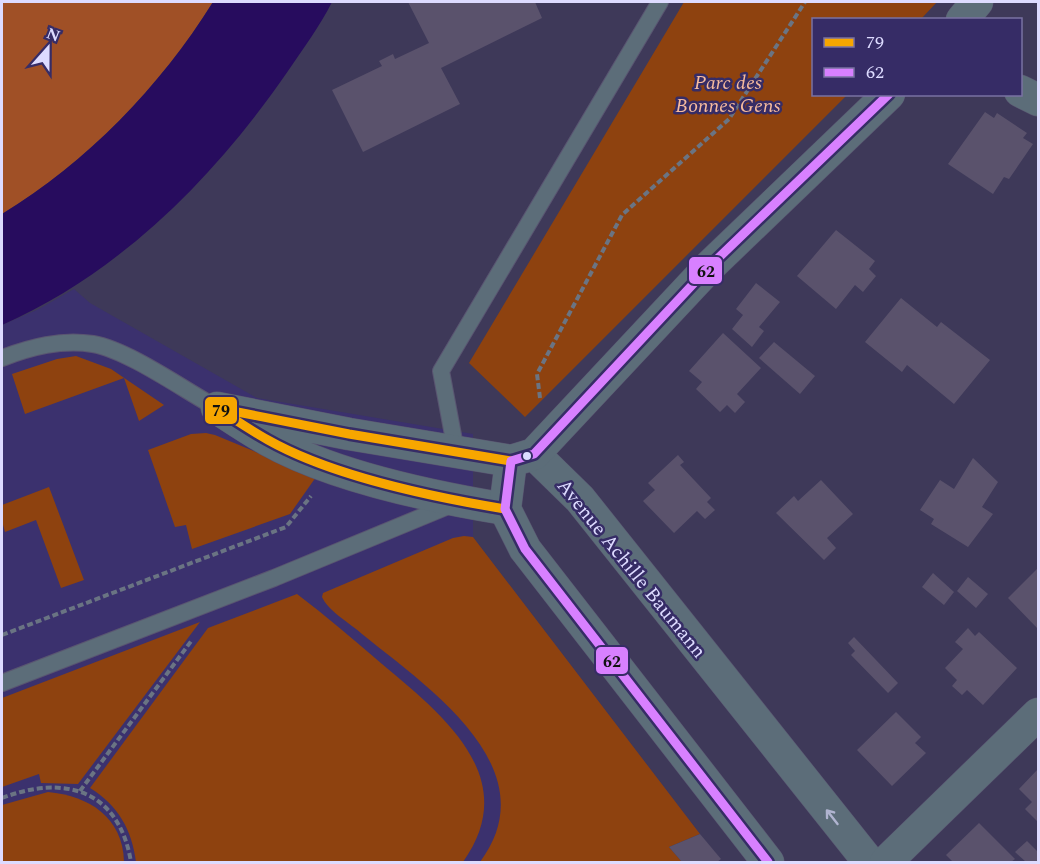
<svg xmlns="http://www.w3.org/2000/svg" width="1040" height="864" font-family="Spectral,serif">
<rect width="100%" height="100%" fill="#3e3959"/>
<path fill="#3b316e" d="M74,289L90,303L257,398L473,434V537L700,834L628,862H2V325L39,309Z"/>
<g fill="#8e420f">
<path d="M684,2H937L921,19L814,20V94L847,95L525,417L469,363Z"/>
<path d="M76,356L111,369L164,405L139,421L124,378L25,414L12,374L57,359Z"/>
<path d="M206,433L215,435L316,477L290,514L192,549L186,525L175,527L148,450L191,434Z"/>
<path d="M49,487L84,580L61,588L36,520L5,532L2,521V505Z"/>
<path d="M464,536L473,537L700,834L669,847L682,862H480C550,768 426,686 362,634C351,624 328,611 322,597L323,593L453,538Z"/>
<path d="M297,594C326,616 354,640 382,664C443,715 523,778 463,862H136C132,830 118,805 90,788L208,628Z"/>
<path d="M200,622L78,784L41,783L39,774L2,787V698Z"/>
<path d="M48,792C89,796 123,817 124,862H2V805Z"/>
</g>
<path fill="#a05026" d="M2,2H213C160,87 87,162 2,214Z"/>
<path fill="#270c5e" d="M213,2H332C320,26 303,49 288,71C215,177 120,273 2,325V214C87,162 160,87 213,2Z"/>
<g fill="#5a526c">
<path d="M408,2H535L542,18L441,68L460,104L363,152L332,90L382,66L379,61L393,54L395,59L429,43Z"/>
<path d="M985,112L994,118L997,113L1027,133L1023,138L1033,144L1009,179L1004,177L993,194L948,164Z"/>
<path d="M836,230L875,261L869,269L876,276L863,292L855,285L836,309L797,276Z"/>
<path d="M756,283L780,302L759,327L764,331L752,347L732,329L743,315L736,309Z"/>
<path d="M901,298L937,327L941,322L990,360L954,404L907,365L902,372L865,342Z"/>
<path d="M723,333L761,368L737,394L745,402L735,413L727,405L720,412L696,389L702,382L689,371Z"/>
<path d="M774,342L815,376L800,394L759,358Z"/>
<path d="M678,455L684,462L680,465L711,498L707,502L715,510L705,519L697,511L674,533L643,501L655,490L648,483Z"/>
<path d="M973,458L998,482L982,507L993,514L968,547L931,524L934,519L920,510L940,480L954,489Z"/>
<path d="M821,480L853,514L827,538L836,548L824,560L776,513L794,496L798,501Z"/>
<path d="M1038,568V629L1008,598Z"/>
<path d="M933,573L954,592L944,605L922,587Z"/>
<path d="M968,577L988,594L976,608L957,591Z"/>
<path d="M968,628L975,636L979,632L1017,668L983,705L967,690L962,695L952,686L957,680L945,668L963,649L955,642Z"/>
<path d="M854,637L898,683L888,693L851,655L855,651L848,643Z"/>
<path d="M896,712L921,737L915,743L926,753L892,786L857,750Z"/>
<path d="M1038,769V822L1025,809L1032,802L1019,789Z"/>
<path d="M979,823L1015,859L1011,862H953L946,855Z"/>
<path d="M700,834L721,859L717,862H682L669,847Z"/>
<path d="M1027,841L1038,852V862H1026L1015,852Z"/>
</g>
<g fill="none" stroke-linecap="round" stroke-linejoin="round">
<defs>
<g id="service">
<path d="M2,358C31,347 61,339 93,344C128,350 184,390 217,408"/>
<path d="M456,451L441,371L660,2"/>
<path d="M2,683L274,578L453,504"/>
</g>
<g id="minor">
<path d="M962,20L977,2"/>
<path d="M1020,91L1038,100"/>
<path d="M534,454L580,499L869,862"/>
<path d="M505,509C432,497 332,476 268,440C250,430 234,419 217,408L349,434L511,461"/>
<path d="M768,862L525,549L505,509L511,461L534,454L710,266L889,94"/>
<path d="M886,862L1038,714"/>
</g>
</defs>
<use href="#service" stroke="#595571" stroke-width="18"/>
<use href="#minor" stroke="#595571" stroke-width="33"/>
<g stroke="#6a7483" stroke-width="4" stroke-dasharray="6 3" stroke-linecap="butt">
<path d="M540,398L537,374L622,215L729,119L805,2"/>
<path d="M2,635L286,527L311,496"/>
<path d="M80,791L192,640"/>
<path d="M2,798C65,774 119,790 131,862"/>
</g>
<use href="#service" stroke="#5c6d79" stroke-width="16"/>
<use href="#minor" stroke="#5c6d79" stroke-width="32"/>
<defs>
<path id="bus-1" d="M505,509C432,497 332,476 268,440C250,430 234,419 217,408L349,434L511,461"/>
<path id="bus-2" d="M768,862L525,549L505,509L511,461L534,454L710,266L889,94"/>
</defs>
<use href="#bus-1" stroke="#362c66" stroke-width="14"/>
<use href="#bus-2" stroke="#362c66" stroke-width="14"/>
<use href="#bus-1" stroke="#f7a600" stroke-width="9"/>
<use href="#bus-2" stroke="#d880ff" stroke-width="9"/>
</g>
<defs><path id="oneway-shaft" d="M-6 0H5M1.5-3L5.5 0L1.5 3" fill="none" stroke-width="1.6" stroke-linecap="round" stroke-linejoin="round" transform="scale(1.5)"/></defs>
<use stroke="#b0b4d0" href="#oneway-shaft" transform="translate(832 817) rotate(-128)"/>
<circle fill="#dddbff" stroke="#362c66" stroke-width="2" cx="527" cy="456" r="5"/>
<g text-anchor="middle" stroke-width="5" stroke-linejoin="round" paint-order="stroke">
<g font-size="20" font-style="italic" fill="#f7bc9e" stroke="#362c66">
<text x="728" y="89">Parc des<tspan x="728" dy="23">Bonnes Gens</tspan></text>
</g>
<g font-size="20" fill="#dddbff" stroke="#362c66">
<text transform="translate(632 568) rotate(51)" y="7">Avenue Achille Baumann</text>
</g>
</g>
<g stroke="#362c66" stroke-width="2">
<rect x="688" y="256" width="35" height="29" rx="6" fill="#d880ff"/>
<rect x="204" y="396" width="34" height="29" rx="6" fill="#f7a600"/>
<rect x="595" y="646" width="34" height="29" rx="6" fill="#d880ff"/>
</g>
<g font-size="16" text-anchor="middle" font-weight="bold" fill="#111">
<text x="706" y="277">62</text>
<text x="221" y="416">79</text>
<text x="612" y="667">62</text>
</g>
<rect width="1040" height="864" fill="none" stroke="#dddbff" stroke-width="6"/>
<rect x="812" y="18" width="210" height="78" fill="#362c66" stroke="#7972a3" stroke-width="1.5"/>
<rect x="824" y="38" width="30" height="9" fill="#f7a600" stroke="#7972a3" stroke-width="1.5"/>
<text x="866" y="48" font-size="18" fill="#dddbff">79</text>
<rect x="824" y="68" width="30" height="9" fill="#d880ff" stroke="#7972a3" stroke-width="1.5"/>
<text x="866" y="78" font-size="18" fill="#dddbff">62</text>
<g transform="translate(48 48) rotate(21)" stroke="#362c66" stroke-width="4.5" paint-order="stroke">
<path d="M0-4.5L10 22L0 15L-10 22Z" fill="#dddbff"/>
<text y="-9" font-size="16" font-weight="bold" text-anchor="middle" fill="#dddbff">N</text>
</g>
</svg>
